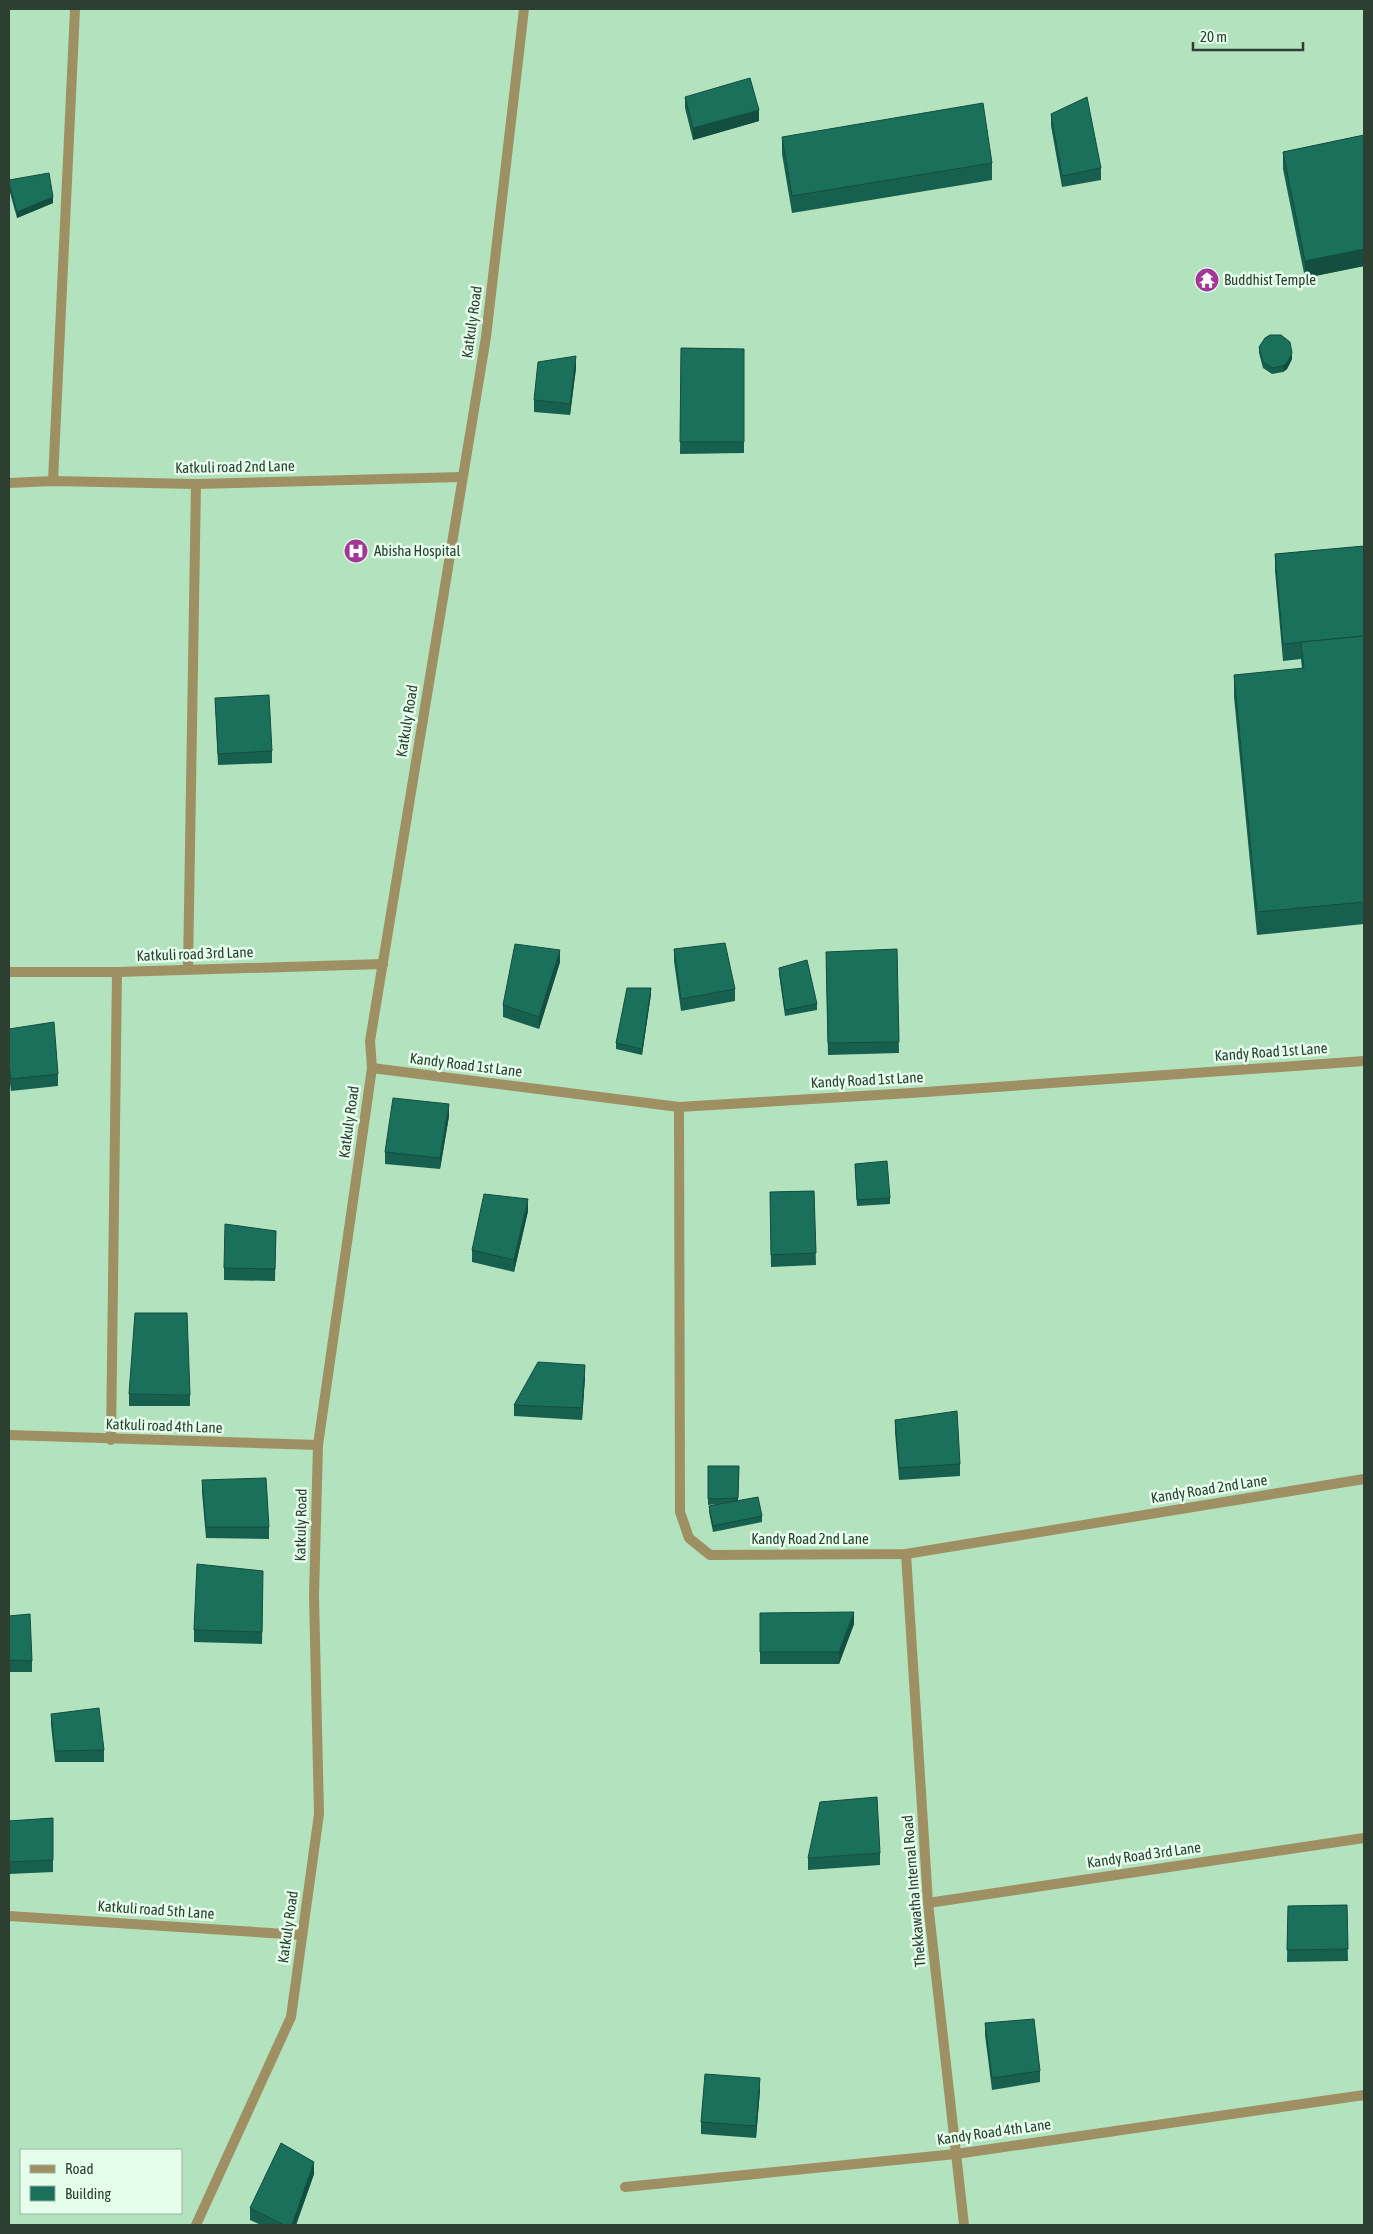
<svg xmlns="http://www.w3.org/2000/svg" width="1373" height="2234" font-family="'Asap Condensed',sans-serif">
<rect width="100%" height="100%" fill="#b3e2bf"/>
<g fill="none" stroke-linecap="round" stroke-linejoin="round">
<g stroke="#9e9063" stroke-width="10">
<path d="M53,481L75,9"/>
<path d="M9,483L53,481L196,484L462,477"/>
<path d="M188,969L196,484"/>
<path d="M9,972H117L383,964"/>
<path d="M372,1068L679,1107L911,1093L1364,1061"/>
<path d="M679,1107L680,1512L689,1538L710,1555L906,1554L1364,1479"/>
<path d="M9,1435L318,1445"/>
<path d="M111,1440L117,972"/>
<path d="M906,1554L928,1903L964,2225"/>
<path d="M928,1903L1364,1838"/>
<path d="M9,1916L302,1935"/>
<path d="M625,2187L956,2154L1364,2095"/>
<path d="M196,2225L291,2017L319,1814L314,1596L318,1445L372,1068L370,1041L486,337L524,9"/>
</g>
</g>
<g fill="#17604f">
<path d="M685,97L759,121L693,140L685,108Z"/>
<path d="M1051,114L1101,168V180L1062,187L1051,126Z"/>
<path d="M1364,135V266L1305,278L1283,169V152Z"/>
<path d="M782,137L992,163V180L792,213L782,154Z"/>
<path d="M9,180L53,203L17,218L9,189Z"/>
<path d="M1259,347L1292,359L1287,369L1283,372L1272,374L1263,368L1259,353Z"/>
<path d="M681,348L744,349V453L680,454Z"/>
<path d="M576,368L570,415L534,412V400Z"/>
<path d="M1364,546V924L1257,935L1234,697V675L1302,669L1301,659L1283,661L1275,571V554Z"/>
<path d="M215,698L272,751V763L218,765Z"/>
<path d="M674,949L735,989V1001L681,1011L674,961Z"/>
<path d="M897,949L899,1053L828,1055L826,964Z"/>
<path d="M560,962L539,1029L503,1017V1005Z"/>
<path d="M779,968L817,1004V1010L785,1016L779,974Z"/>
<path d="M651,994L642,1055L616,1049V1043Z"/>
<path d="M9,1029L58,1074V1086L11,1091L9,1075Z"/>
<path d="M449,1116L440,1169L385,1164V1152Z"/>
<path d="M855,1164L890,1198V1204L857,1206Z"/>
<path d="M814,1191L816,1265L771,1267L770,1192Z"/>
<path d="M528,1211L514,1272L472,1262V1250Z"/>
<path d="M276,1231L275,1281L224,1280V1268Z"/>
<path d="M585,1377L582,1420L514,1416V1405Z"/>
<path d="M129,1394L190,1395V1406H129Z"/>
<path d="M895,1420L960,1464V1476L899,1480L895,1432Z"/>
<path d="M708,1466H739L738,1501L762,1516V1522L713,1532L709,1512V1506L719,1504L708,1505Z"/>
<path d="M202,1480L269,1527V1539L206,1538L202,1492Z"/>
<path d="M263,1583L262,1644L194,1642V1630Z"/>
<path d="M760,1613L854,1624L839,1664H760Z"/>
<path d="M9,1616L32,1661V1672H9Z"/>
<path d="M51,1714L104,1750V1762H55L51,1725Z"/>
<path d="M53,1818V1872L9,1874V1821Z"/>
<path d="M880,1853V1865L808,1870V1858Z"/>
<path d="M1347,1905L1348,1961L1287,1962L1288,1906Z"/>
<path d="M985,2023L1040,2071V2082L992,2090L985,2035Z"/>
<path d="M760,2090L756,2138L701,2134V2122Z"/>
<path d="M314,2174L296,2225H261L250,2220V2208Z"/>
</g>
<g fill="#134e40">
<path d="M759,110V121L693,140V128Z"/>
<path d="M53,197V203L17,218V212Z"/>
<path d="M1364,249V266L1305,278V261Z"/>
<path d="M1292,353V359L1287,369L1283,372V366Z"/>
<path d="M576,356V368L570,415V404Z"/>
<path d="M560,950V962L539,1029V1017Z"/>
<path d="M651,988V994L642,1055V1049Z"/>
<path d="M449,1104V1116L440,1169V1158Z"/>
<path d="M528,1199V1211L514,1272V1260Z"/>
<path d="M585,1365V1377L582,1420V1408Z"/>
<path d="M854,1612V1624L839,1664V1652Z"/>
<path d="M760,2078V2090L756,2138V2126Z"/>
<path d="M314,2162V2174L296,2225H292Z"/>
</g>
<g fill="#1b705c" stroke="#134e40">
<path d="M750,78L759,110L693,128L685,97Z"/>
<path d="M1087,97L1101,168L1062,176L1051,114Z"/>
<path d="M983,103L992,163L792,196L782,137Z"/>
<path d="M1364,135V249L1305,261L1283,152Z"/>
<path d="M49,173L53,197L17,212L9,183V180Z"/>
<path d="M1270,335H1281L1290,342L1292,353L1287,363L1283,366L1272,368L1263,362L1259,347L1265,338Z"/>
<path d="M681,348L744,349V442H680Z"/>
<path d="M576,356L570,404L534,400L538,362Z"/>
<path d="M1364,546V636L1283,644L1275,554Z"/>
<path d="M1364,636V902L1257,912L1234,675L1304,668L1301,642Z"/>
<path d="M269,695L272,751L218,754L215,698Z"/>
<path d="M725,943L735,989L681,999L674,949Z"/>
<path d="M515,944L560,950L539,1017L503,1005Z"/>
<path d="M897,949L899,1042L828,1043L826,952Z"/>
<path d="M807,960L817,1004L785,1010L779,968Z"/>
<path d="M627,988H651L642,1049L616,1043Z"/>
<path d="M54,1022L58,1074L11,1079L9,1063V1029Z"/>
<path d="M393,1098L449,1104L440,1158L385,1152Z"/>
<path d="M887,1161L890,1198L857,1200L855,1164Z"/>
<path d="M814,1191L816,1253L771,1255L770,1192Z"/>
<path d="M484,1194L528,1199L514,1260L472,1250Z"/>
<path d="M225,1224L276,1231L275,1269L224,1268Z"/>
<path d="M135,1313H187L190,1395L129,1394Z"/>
<path d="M538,1362L585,1365L582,1408L514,1405Z"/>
<path d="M957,1411L960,1464L899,1468L895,1420Z"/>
<path d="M708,1466H739L738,1498L708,1499Z"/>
<path d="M266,1478L269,1527H206L202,1480Z"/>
<path d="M758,1497L762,1516L713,1526L709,1506Z"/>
<path d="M197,1564L263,1571L262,1632L194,1630Z"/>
<path d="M854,1612L839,1652H760V1613Z"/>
<path d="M30,1614L32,1661L9,1660V1616Z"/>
<path d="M99,1708L104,1750L55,1751L51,1714Z"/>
<path d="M877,1797L880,1853L808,1858L820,1802Z"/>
<path d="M53,1818V1860L9,1862V1821Z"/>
<path d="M1347,1905L1348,1949L1287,1950L1288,1906Z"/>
<path d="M1034,2019L1040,2071L992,2078L985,2023Z"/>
<path d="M705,2074L760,2078L756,2126L701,2122Z"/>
<path d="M281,2143L314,2162L292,2225H284L250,2208Z"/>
</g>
<defs>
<symbol id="temple-disc" viewBox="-11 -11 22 22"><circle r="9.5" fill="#a33797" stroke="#e5fdeb"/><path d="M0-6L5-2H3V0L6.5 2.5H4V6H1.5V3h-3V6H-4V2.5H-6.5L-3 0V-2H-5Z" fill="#fff"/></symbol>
<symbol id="hospital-disc" viewBox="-11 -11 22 22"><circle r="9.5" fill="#a33797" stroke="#e5fdeb"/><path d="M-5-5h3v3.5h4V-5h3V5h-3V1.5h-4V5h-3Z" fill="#fff"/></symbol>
</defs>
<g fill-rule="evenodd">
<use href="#temple-disc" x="1193" y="266" width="28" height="28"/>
<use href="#hospital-disc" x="342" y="537" width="28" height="28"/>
</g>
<g text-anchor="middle" stroke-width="5" stroke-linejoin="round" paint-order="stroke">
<g font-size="15" fill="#2c3f31" stroke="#e5fdeb" text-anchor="start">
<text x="1224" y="285">Buddhist Temple</text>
<text x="374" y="556">Abisha Hospital</text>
</g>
<g font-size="15" fill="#2c3f31" stroke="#e5fdeb">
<text transform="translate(472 322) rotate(-82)" y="5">Katkuly Road</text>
<text transform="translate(235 467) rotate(-1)" y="5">Katkuli road 2nd Lane</text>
<text transform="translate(407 721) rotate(-81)" y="5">Katkuly Road</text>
<text transform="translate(195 954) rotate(-2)" y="5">Katkuli road 3rd Lane</text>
<text transform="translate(1271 1052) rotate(-4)" y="5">Kandy Road 1st Lane</text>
<text transform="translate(466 1065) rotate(7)" y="5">Kandy Road 1st Lane</text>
<text transform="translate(867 1080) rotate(-3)" y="5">Kandy Road 1st Lane</text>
<text transform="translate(349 1122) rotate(-82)" y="5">Katkuly Road</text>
<text transform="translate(164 1426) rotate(2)" y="5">Katkuli road 4th Lane</text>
<text transform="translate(1209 1489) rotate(-9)" y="5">Kandy Road 2nd Lane</text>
<text transform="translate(301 1525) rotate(-89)" y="5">Katkuly Road</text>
<text x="810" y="1544">Kandy Road 2nd Lane</text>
<text transform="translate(1144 1855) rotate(-8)" y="5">Kandy Road 3rd Lane</text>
<text transform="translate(914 1891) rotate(-95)" y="5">Thekkawatha Internal Road</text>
<text transform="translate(156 1910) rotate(4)" y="5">Katkuli road 5th Lane</text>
<text transform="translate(288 1927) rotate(-82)" y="5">Katkuly Road</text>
<text transform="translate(994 2132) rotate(-8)" y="5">Kandy Road 4th Lane</text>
</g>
</g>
<rect width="1373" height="2234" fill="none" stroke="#2c3f31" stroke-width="20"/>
<rect x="20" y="2149" width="162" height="65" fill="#e5fdeb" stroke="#9bb1a1"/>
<rect x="30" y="2165" width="25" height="8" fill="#9e9063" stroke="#9bb1a1"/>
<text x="65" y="2174" font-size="15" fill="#2c3f31">Road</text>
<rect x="30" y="2186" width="25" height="15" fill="#1b705c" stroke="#9bb1a1"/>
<text x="65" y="2199" font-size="15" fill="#2c3f31">Building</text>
<path d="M1193 42v8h110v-8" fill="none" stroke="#2c3f31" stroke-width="2.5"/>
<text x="1200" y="42" font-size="15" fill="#2c3f31" stroke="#e5fdeb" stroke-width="4" paint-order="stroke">20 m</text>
</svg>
